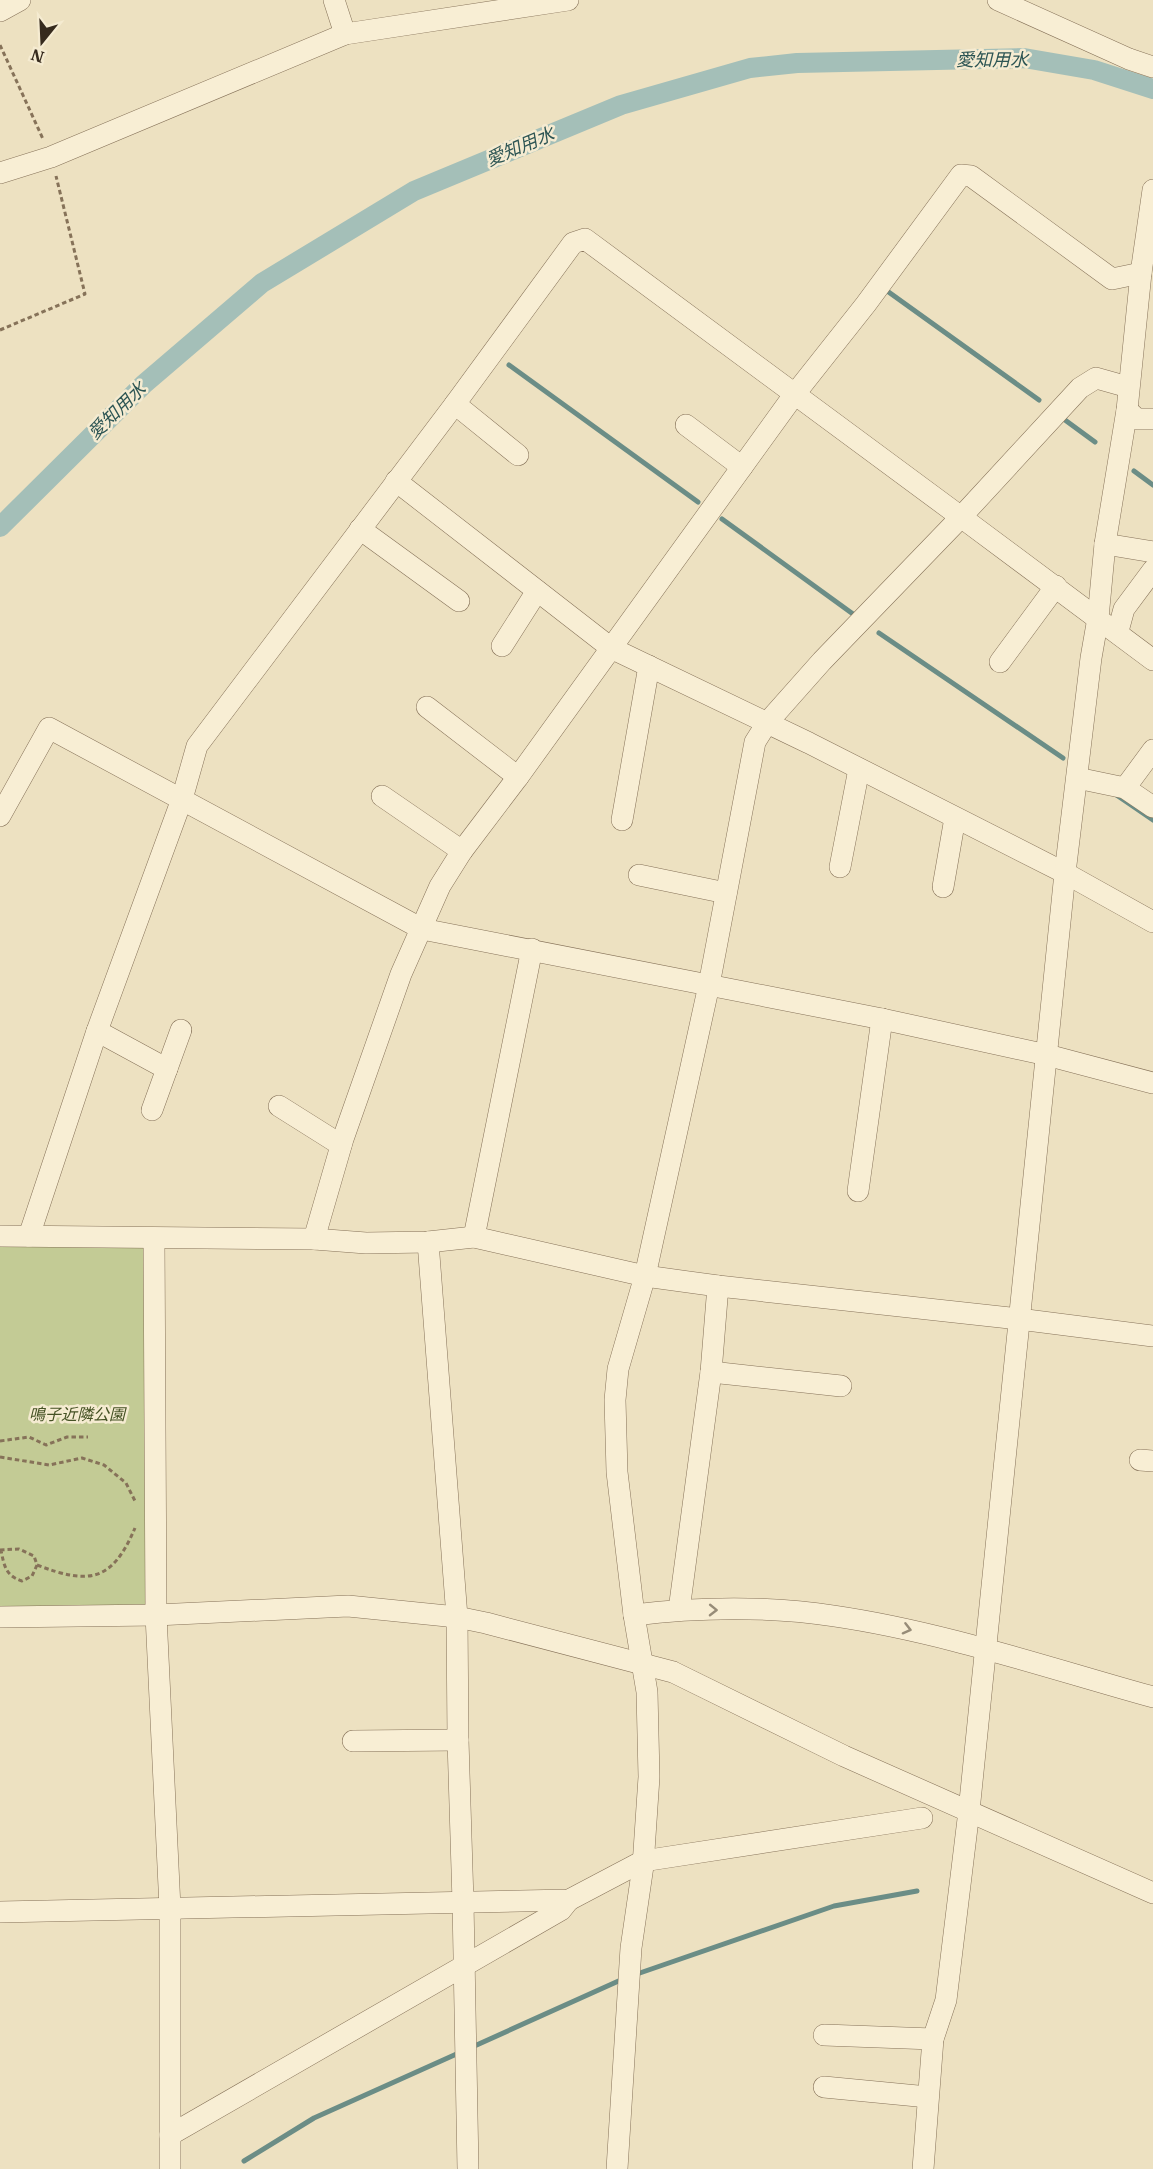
<svg xmlns="http://www.w3.org/2000/svg" width="1153" height="2169" font-family="'IBM Plex Serif','Noto Sans JP',serif">
<rect width="100%" height="100%" fill="#ede1c1"/>
<path fill="#c3cb95" d="M0,1236L154,1238L156,1615L0,1617Z"/>
<g fill="none" stroke-linecap="round" stroke-linejoin="round">
<g stroke="#6b8d86" stroke-width="5">
<path d="M883,288L1039,400"/>
<path d="M509,365L698,502"/>
<path d="M1065,420L1095,442"/>
<path d="M1134,471L1153,485"/>
<path d="M722,519L853,614"/>
<path d="M879,633L1063,758"/>
<path d="M1115,794L1153,820"/>
<path d="M634,1975L834,1906L917,1891"/>
<path d="M470,2048L623,1979"/>
<path d="M244,2161L314,2118L461,2052"/>
</g>
<path stroke="#a4bfb8" stroke-width="20" d="M0,527L144,384L262,283L414,191L621,105L750,68L797,63L1024,58L1094,70L1153,89"/>
<defs>
<g id="minor">
<path d="M334,0L345,34"/>
<path d="M998,0L1129,59L1153,67"/>
<path d="M0,11L20,0"/>
<path d="M0,173L51,157L345,34L568,0"/>
<path d="M1128,387L1096,378L1080,388L961,517L1153,660"/>
<path d="M455,404L518,455"/>
<path d="M1127,410L1137,419H1153"/>
<path d="M686,425L742,467"/>
<path d="M396,481L611,648L809,743L1065,873L1153,922"/>
<path d="M360,529L459,601"/>
<path d="M1105,544L1153,552"/>
<path d="M1118,631L1124,609L1153,570"/>
<path d="M502,646L537,591"/>
<path d="M1000,662L1056,586"/>
<path d="M427,707L518,777"/>
<path d="M1077,778L1125,788L1153,807"/>
<path d="M1125,788L1153,750"/>
<path d="M382,796L462,851"/>
<path d="M0,816L49,728L422,929L882,1019L1047,1055L1153,1083"/>
<path d="M622,820L649,666"/>
<path d="M840,867L859,769"/>
<path d="M639,875L726,893"/>
<path d="M943,887L955,818"/>
<path d="M97,1031L167,1069"/>
<path d="M279,1106L341,1145"/>
<path d="M152,1110L181,1030"/>
<path d="M858,1191L882,1019"/>
<path d="M0,1236L314,1239L366,1243L428,1242L474,1237L645,1276L718,1286L1019,1319L1153,1336"/>
<path d="M29,1236L97,1031L182,799L197,746L455,404L573,243L585,239L961,517L822,661L767,723L755,742L709,985L645,1276L618,1369L615,1400L617,1472L634,1615L647,1692L649,1777L643,1866L631,1948L617,2169"/>
<path d="M474,1237L532,949"/>
<path d="M154,1238L156,1615L170,1908V2169"/>
<path d="M314,1239L343,1139L401,974L440,886L462,851L518,777L794,395L866,304L961,175L971,176L1112,279L1141,273"/>
<path d="M428,1242L457,1617L458,1740L463,1902L468,2169"/>
<path d="M711,1372L841,1386"/>
<path d="M1140,1460L1153,1461"/>
<path d="M679,1610L711,1372L718,1286"/>
<path d="M634,1615C697,1607 771,1606 834,1616C943,1632 1048,1668 1153,1697"/>
<path d="M0,1617L156,1615L348,1606L457,1617L486,1623L673,1672L844,1756L1153,1893"/>
<path d="M353,1741L458,1740"/>
<path d="M0,1912L569,1900L643,1861L922,1818"/>
<path d="M824,2035L933,2039"/>
<path d="M824,2087L928,2097"/>
<path d="M170,2135L561,1910L569,1900"/>
<path d="M923,2169L933,2039L946,2000L969,1811L1065,873L1091,658L1098,618L1105,544L1127,410L1141,273L1153,190"/>
</g>
</defs>
<use href="#minor" stroke="#867259" stroke-width="22"/>
<g stroke="#867259" stroke-width="3" stroke-dasharray="4.5 3" stroke-linecap="butt">
<path d="M0,45L43,139"/>
<path d="M0,330L85,294L56,176"/>
<path d="M0,1441L29,1437L46,1445L67,1437H88"/>
<path d="M0,1457L49,1465L82,1458L104,1465L126,1483L135,1501"/>
<path d="M0,1550L19,1549L34,1556L37,1565L32,1576L22,1581C6,1576 4,1566 1,1550"/>
<path d="M37,1565C89,1585 112,1582 135,1528"/>
</g>
<use href="#minor" stroke="#f8eed4" stroke-width="21"/>
</g>
<defs><path id="oneway-chevron" d="M-2-3.5L2.5 0L-2 3.5" fill="none" stroke-width="1.6" stroke-linecap="round" stroke-linejoin="round" transform="scale(1.5)"/></defs>
<g stroke="#978c78">
<use href="#oneway-chevron" transform="translate(713 1610) rotate(1)"/>
<use href="#oneway-chevron" transform="translate(907 1629) rotate(14)"/>
</g>
<g text-anchor="middle" stroke-width="5" stroke-linejoin="round" paint-order="stroke">
<g font-size="16" font-style="italic" fill="#455224" stroke="#f5ebd1">
<text x="77" y="1420">鳴子近隣公園</text>
</g>
<g font-size="18" font-style="italic" fill="#2d5554" stroke="#f5ebd1">
<text x="992" y="66">愛知用水</text>
<text transform="translate(520 147) rotate(-23)" y="6">愛知用水</text>
<text transform="translate(117 411) rotate(-44)" y="6">愛知用水</text>
</g>
</g>
<g transform="translate(42 42) rotate(198)" stroke="#f5ebd1" stroke-width="4.5" paint-order="stroke">
<path d="M0-4.5L10 22L0 15L-10 22Z" fill="#362a1d"/>
<text y="-9" font-size="16" font-weight="bold" text-anchor="middle" fill="#362a1d">N</text>
</g>
</svg>
